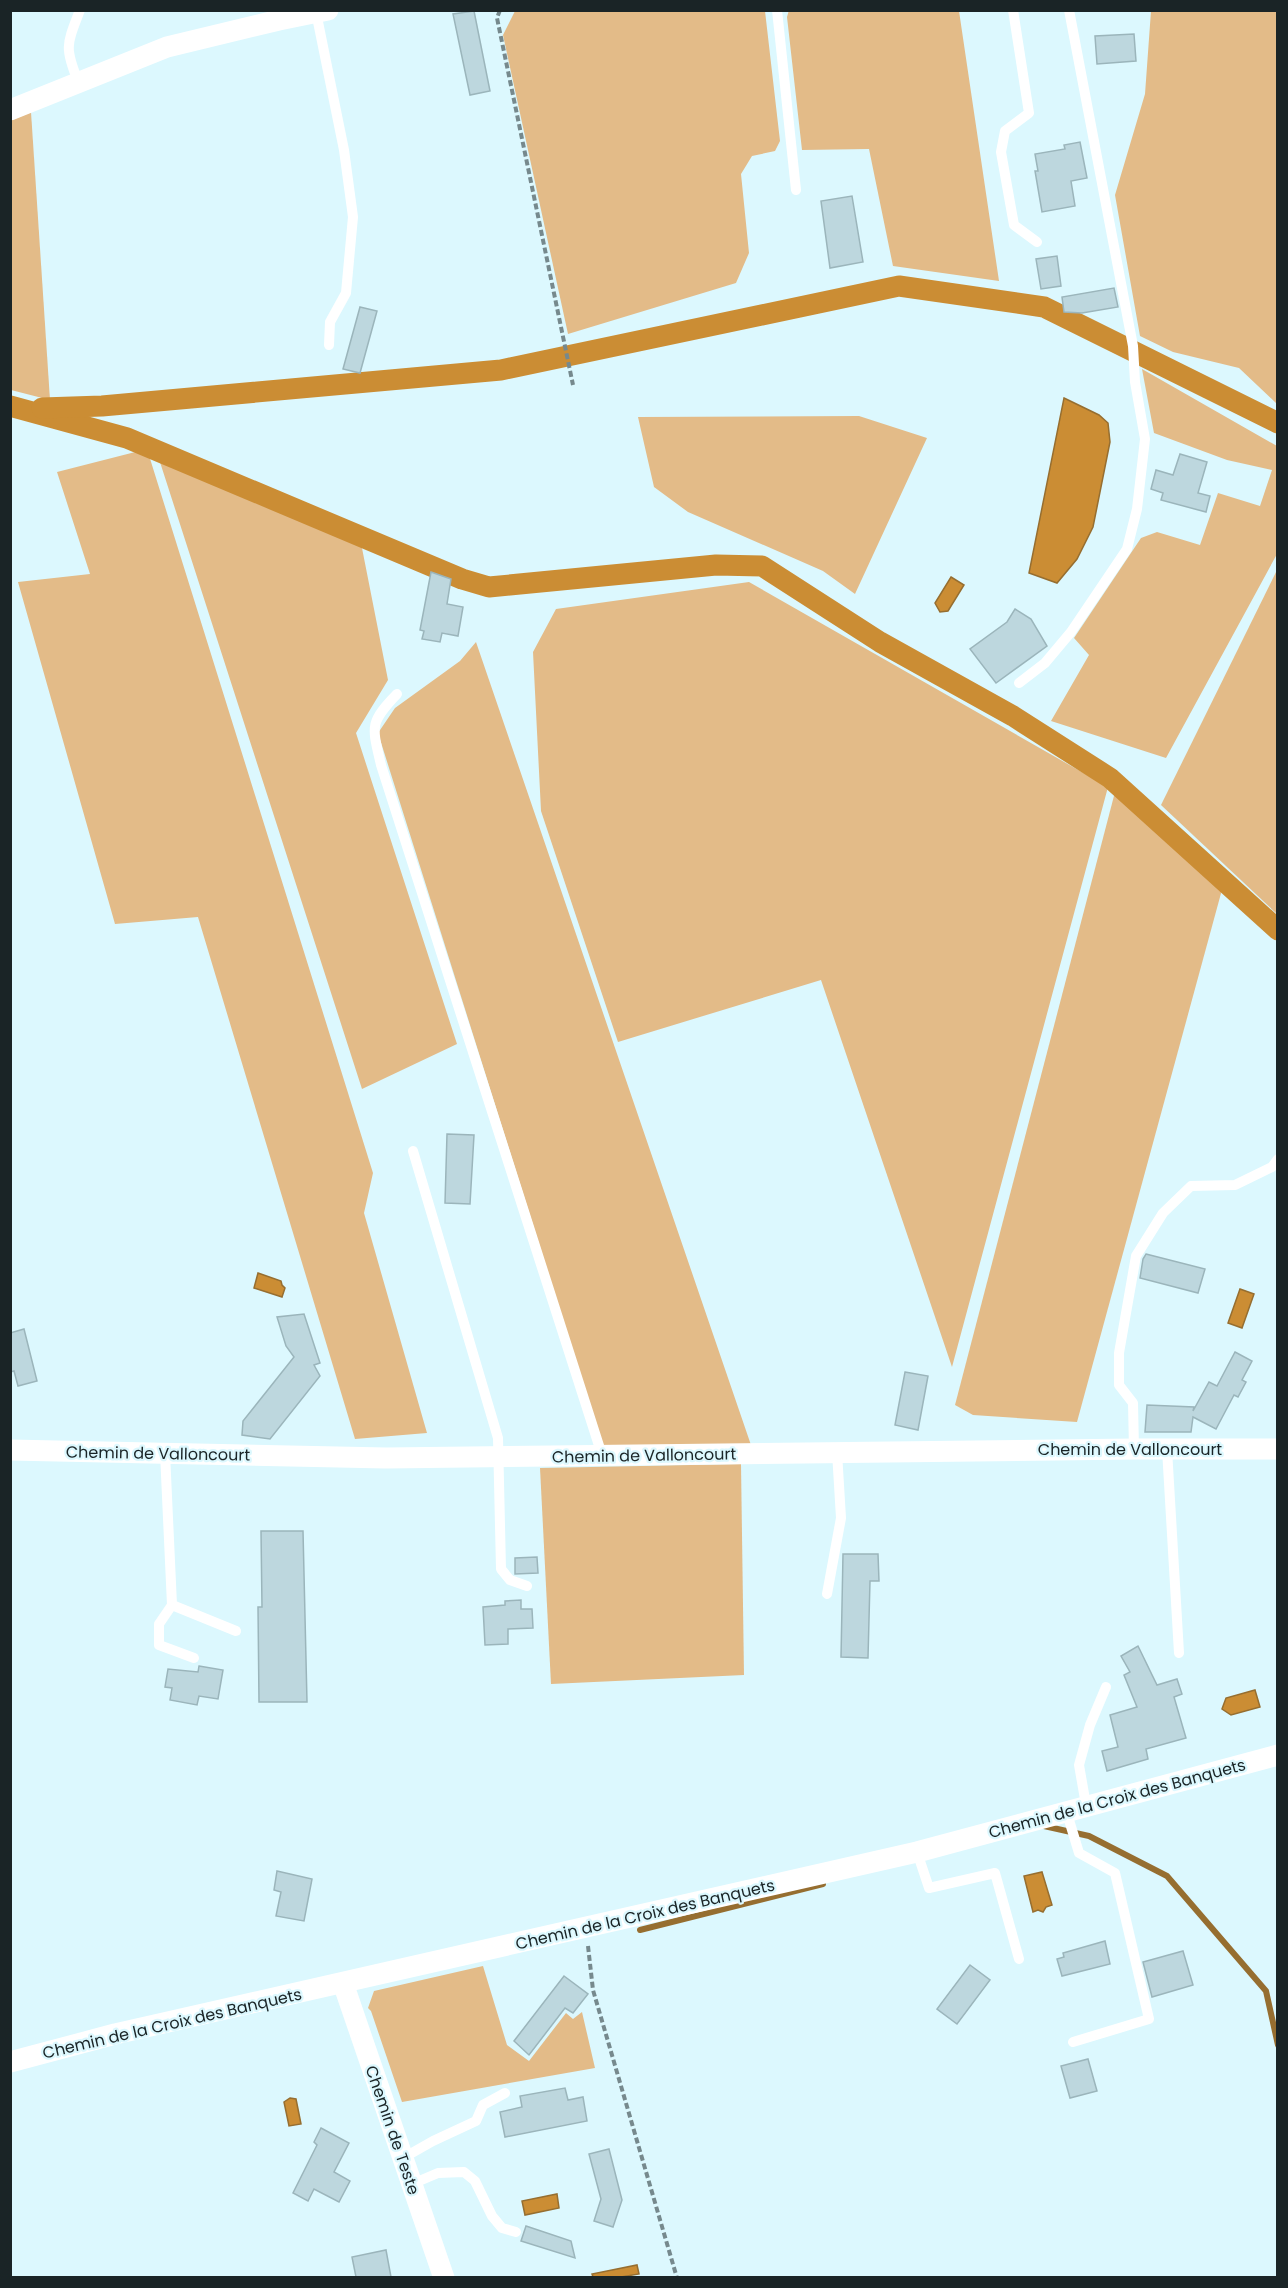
<svg xmlns="http://www.w3.org/2000/svg" width="1288" height="2288" font-family="Poppins,sans-serif">
<rect width="100%" height="100%" fill="#dcf8fe"/>
<g fill="#e3bb88">
<path d="M789,10L959,11L999,281L893,266L869,149L802,150L787,17Z"/>
<path d="M515,11H765L780,141L775,151L752,156L741,174L749,253L736,283L568,334L503,35Z"/>
<path d="M1151,11H1277V404L1239,368L1173,352L1140,336L1115,195L1145,94Z"/>
<path d="M31,112L50,400L11,390L10,121Z"/>
<path d="M1142,369L1277,446V554L1166,758L1051,721L1089,655L1074,638L1141,538L1157,532L1200,545L1218,493L1260,506L1272,470L1227,460L1154,433Z"/>
<path d="M859,416L927,438L855,594L823,571L688,512L654,487L638,417Z"/>
<path d="M147,449L373,1173L364,1213L427,1433L355,1439L198,917L115,924L18,582L90,574L57,472Z"/>
<path d="M159,459L361,543L388,680L356,733L457,1044L362,1089Z"/>
<path d="M1277,570L1278,914H1277L1161,805Z"/>
<path d="M749,582L1108,787L952,1367L821,980L618,1042L541,811L533,652L556,609Z"/>
<path d="M476,642L752,1448L603,1447L378,733L395,708L460,661Z"/>
<path d="M1115,792L1223,886L1077,1422L973,1415L955,1405Z"/>
<path d="M741,1464L744,1675L551,1684L540,1468Z"/>
<path d="M483,1966L507,2045L529,2061L566,2013L573,2019L582,2012L595,2068L402,2102L371,2011L368,2008L374,1991Z"/>
</g>
<g fill="#cb8d34" stroke="#966e30" stroke-width="1.5">
<path d="M1064,398L1099,415L1108,423L1110,442L1093,527L1077,559L1057,583L1029,573Z"/>
<path d="M951,577L964,585L948,611L940,612L935,603Z"/>
<path d="M258,1273L281,1281L282,1285L285,1288L282,1297L254,1288Z"/>
<path d="M1240,1289L1254,1294L1242,1328L1228,1323Z"/>
<path d="M1255,1690L1260,1707L1231,1715L1222,1709L1226,1698Z"/>
<path d="M1042,1872L1052,1905L1046,1907L1043,1912L1038,1910L1033,1912L1024,1876Z"/>
<path d="M290,2098L296,2099L301,2124L289,2126L284,2102Z"/>
<path d="M557,2194L559,2208L525,2215L522,2201Z"/>
<path d="M637,2265L639,2274L621,2277H593L592,2274Z"/>
</g>
<g fill="none" stroke-linecap="round" stroke-linejoin="round">
<g stroke="#966e30" stroke-width="6">
<path d="M1044,1826L1089,1836L1167,1876L1266,1991L1278,2045"/>
<path d="M640,1930L823,1884"/>
</g>
<g stroke="#cb8d34" stroke-width="21">
<path d="M10,406L127,438L462,579L489,587L716,565L762,566L880,642L1013,716L1110,778L1278,930"/>
<path d="M42,408L102,406L501,370L899,286L1044,307L1278,423"/>
</g>
</g>
<g fill="#bdd7de" stroke="#9bb5bb" stroke-width="1.5">
<path d="M474,11L490,91L470,95L453,14Z"/>
<path d="M1134,34L1136,61L1097,64L1095,36Z"/>
<path d="M1080,142L1087,178L1071,181L1075,206L1042,212L1035,171H1038L1035,154L1065,149L1064,145Z"/>
<path d="M852,196L863,262L830,268L821,201Z"/>
<path d="M1057,256L1061,286L1041,289L1036,259Z"/>
<path d="M1114,288L1118,307L1082,313L1064,312L1062,297Z"/>
<path d="M360,307L377,311L360,373L343,369Z"/>
<path d="M1180,454L1207,462L1198,493L1210,496L1206,512L1161,500L1163,493L1151,489L1156,470L1173,475Z"/>
<path d="M431,572L451,579L447,604L463,607L458,636L442,633L440,642L422,639L424,631L420,630Z"/>
<path d="M1015,609L1031,619L1047,646L996,683L970,649L1007,622Z"/>
<path d="M447,1134L474,1135L470,1204L445,1203Z"/>
<path d="M1146,1254L1205,1269L1198,1293L1140,1278L1143,1259Z"/>
<path d="M304,1314L320,1363L314,1365L320,1376L270,1439L242,1435L243,1421L294,1357L286,1346L277,1317Z"/>
<path d="M24,1329L37,1381L18,1386L14,1371L10,1372V1333Z"/>
<path d="M1235,1352L1252,1361L1242,1380L1246,1382L1238,1397L1234,1395L1216,1429L1193,1417L1191,1432H1145L1147,1405L1194,1407L1193,1411L1209,1382L1217,1386Z"/>
<path d="M905,1372L928,1376L918,1430L895,1425Z"/>
<path d="M261,1531H303L307,1702H259L258,1607H262Z"/>
<path d="M843,1554H878L879,1581H870L868,1658L841,1657Z"/>
<path d="M537,1557L538,1573L515,1574V1558Z"/>
<path d="M521,1600V1609H532L533,1628L508,1629V1644L485,1645L483,1607L505,1605V1601Z"/>
<path d="M1138,1646L1157,1685L1177,1679L1182,1694L1174,1697L1186,1738L1146,1749L1148,1759L1107,1771L1102,1751L1118,1747L1110,1715L1137,1707L1124,1675L1130,1672L1121,1656Z"/>
<path d="M199,1666L223,1670L218,1699L199,1696L197,1705L170,1700L172,1688L165,1687L168,1669L198,1672Z"/>
<path d="M277,1871L312,1879L304,1921L276,1916L281,1892L274,1890Z"/>
<path d="M1105,1941L1110,1964L1062,1976L1057,1959L1064,1957L1063,1953Z"/>
<path d="M1183,1951L1193,1985L1152,1997L1143,1962Z"/>
<path d="M970,1965L990,1980L957,2024L937,2009Z"/>
<path d="M564,1976L588,1994L573,2013L565,2008L529,2055L514,2041Z"/>
<path d="M1088,2059L1097,2091L1070,2098L1061,2066Z"/>
<path d="M565,2088L568,2100L583,2097L587,2121L505,2137L500,2112L522,2107L520,2096Z"/>
<path d="M321,2128L349,2143L334,2172L350,2181L339,2202L314,2189L308,2201L293,2193L317,2145L314,2142Z"/>
<path d="M609,2149L622,2200L613,2227L594,2221L601,2199L589,2154Z"/>
<path d="M526,2226L571,2241L575,2258L521,2241Z"/>
<path d="M386,2250L391,2277H356L352,2257Z"/>
</g>
<g fill="none" stroke-linecap="round" stroke-linejoin="round">
<g stroke="#76898d" stroke-width="4" stroke-dasharray="6 3" stroke-linecap="butt">
<path d="M500,10L497,18L573,385"/>
<path d="M588,1946L593,1990L677,2278"/>
</g>
<g stroke="#fff" stroke-width="10">
<path d="M777,10L796,190"/>
<path d="M1013,10L1029,113L1005,131L1001,152L1014,225L1037,242"/>
<path d="M316,12L344,150L353,217L346,293L330,322L329,345"/>
<path d="M78,81C64,47 67,44 80,10"/>
<path d="M1019,683L1045,663L1071,632L1127,549L1137,509L1145,439L1135,382L1133,346L1069,10"/>
<path d="M397,694C369,723 372,726 381,765L602,1455"/>
<path d="M413,1151L498,1438L501,1569L510,1580L527,1586"/>
<path d="M1134,1449L1133,1403L1119,1385V1353L1136,1256L1163,1213L1191,1186L1235,1185L1272,1167L1278,1159"/>
<path d="M1167,1449L1179,1653"/>
<path d="M165,1453L172,1605L236,1631"/>
<path d="M827,1594L841,1518L837,1452"/>
<path d="M172,1605L159,1624V1645L194,1658"/>
<path d="M1086,1805L1079,1765L1090,1725L1106,1687"/>
<path d="M1066,1810L1079,1853L1115,1873L1149,2019L1073,2042"/>
<path d="M917,1852L929,1888L995,1873L1019,1959"/>
<path d="M403,2158L433,2141L476,2121L483,2105L505,2093"/>
<path d="M412,2184L438,2173L464,2172L475,2181L492,2216L502,2228L516,2232"/>
</g>
<g stroke="#fff" stroke-width="21">
<path d="M10,110L167,47L279,20L328,10"/>
<path d="M10,1450L386,1458L1134,1449H1278"/>
<path d="M343,1983L444,2278"/>
<path d="M10,2062L115,2034L917,1852L1278,1755"/>
</g>
</g>
<g text-anchor="middle" stroke-width="4.5" stroke-linejoin="round" paint-order="stroke">
<g font-size="16" fill="#1a2426" stroke="#dcf8fe">
<text x="1130" y="1455">Chemin de Valloncourt</text>
<text transform="translate(158 1453) rotate(1)" y="6">Chemin de Valloncourt</text>
<text transform="translate(644 1455) rotate(-1)" y="6">Chemin de Valloncourt</text>
<text transform="translate(1117 1798) rotate(-15)" y="6">Chemin de la Croix des Banquets</text>
<text transform="translate(645 1914) rotate(-13)" y="6">Chemin de la Croix des Banquets</text>
<text transform="translate(172 2023) rotate(-13)" y="6">Chemin de la Croix des Banquets</text>
<text transform="translate(393 2130) rotate(71)" y="6">Chemin de Teste</text>
</g>
</g>
<rect width="1288" height="2288" fill="none" stroke="#1a2426" stroke-width="24"/>
</svg>
